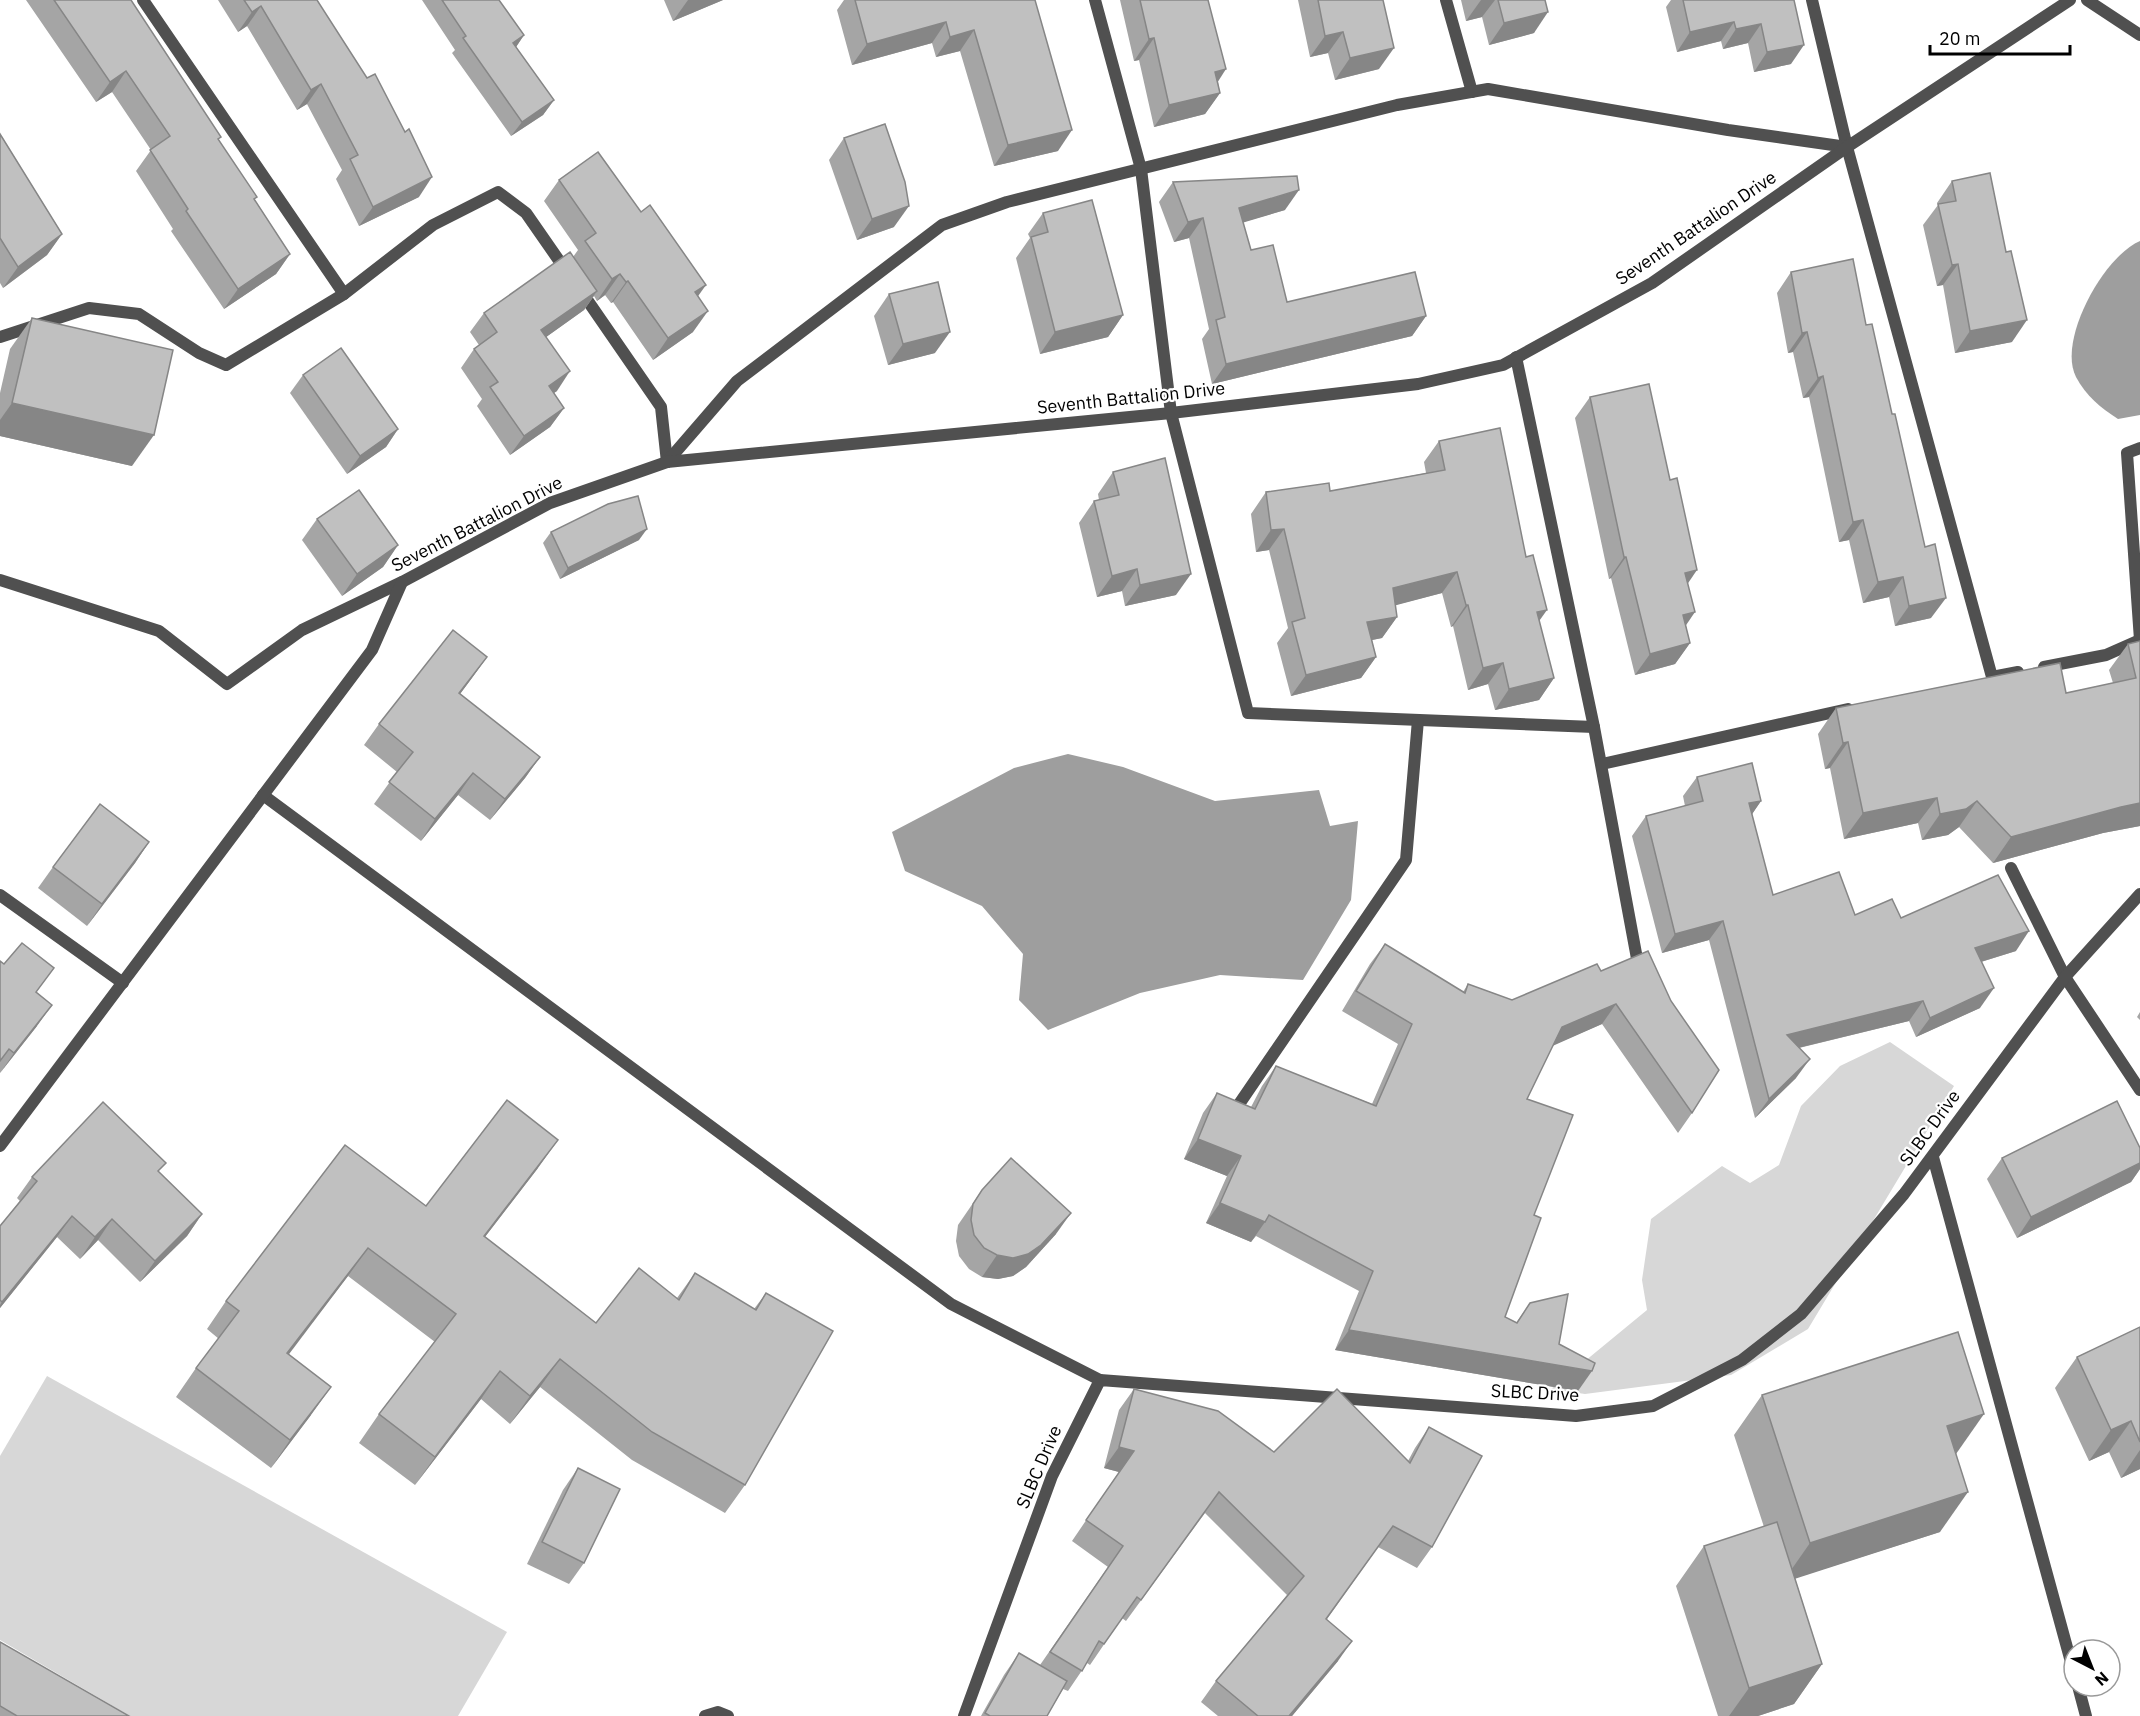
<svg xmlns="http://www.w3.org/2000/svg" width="2140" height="1716" font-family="'IBM Plex Sans',sans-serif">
<rect width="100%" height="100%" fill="#fff"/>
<g fill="#d7d7d7">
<path d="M1890,1042L1954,1086L1808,1329L1731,1375L1585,1394L1551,1389L1647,1310L1642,1280L1651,1219L1722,1166L1750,1183L1779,1165L1801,1106L1840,1066Z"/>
<path d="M47,1376L507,1632L458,1716H130L0,1640V1456Z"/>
</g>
<g fill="#9e9e9e">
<path d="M2140,241V415L2118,419C2101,408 2086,396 2076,377C2057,340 2104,256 2140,241Z"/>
<path d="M1068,754L1123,767L1215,801L1319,790L1330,826L1358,821L1351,900L1303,980L1220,975L1140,993L1048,1030L1019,1000L1023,954L982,906L905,871L892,832L1014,768Z"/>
</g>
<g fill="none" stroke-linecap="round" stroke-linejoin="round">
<g stroke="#505050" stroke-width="12">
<path d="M143,0L344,294"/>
<path d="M1095,0L1141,169L1171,413L1248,713L1594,727"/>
<path d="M1446,0L1472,92"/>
<path d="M1812,0L1847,147L1992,677L2018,672"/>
<path d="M2087,0L2140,35"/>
<path d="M581,291L661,407L667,462"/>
<path d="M0,337L89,308L139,314L199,353L226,365L344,294L433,225L498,192L526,213L567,272"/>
<path d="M1516,357L1594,727L1638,964"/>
<path d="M667,462L737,381L942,225L1007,202L1397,105L1488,89L1728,130L1847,147"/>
<path d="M0,580L159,631L227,684L302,630L402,582L550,503L667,462L1171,413L1418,384L1503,365L1652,283L1847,147L2070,0"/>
<path d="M2140,640L2127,453L2140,448"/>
<path d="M2044,667L2106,655L2140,640"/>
<path d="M1602,764L1848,709"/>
<path d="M263,795L951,1304L1100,1380"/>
<path d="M2011,868L2065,977L2140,1090"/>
<path d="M0,895L123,983"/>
<path d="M1233,1113L1406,860L1418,720"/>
<path d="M0,1146L372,650L402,582"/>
<path d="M1933,1157L2074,1673"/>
<path d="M2078,1686L2086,1716"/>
<path d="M705,1716L718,1712L728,1716"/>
<path d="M964,1716L1052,1476L1100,1380L1576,1416L1653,1406L1742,1360L1801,1314L1904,1194L2065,977L2140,894"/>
</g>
</g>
<g fill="#a5a5a5">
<path d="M26,0H131L255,200L290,254L276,274L224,309L171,231L173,229L136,171L151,150L112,92L96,102Z"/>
<path d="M218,0H317L419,197L359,226L336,179L342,170L307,104L297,110L247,26L238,32Z"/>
<path d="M422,0H499L524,35L516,47L554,100L543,115L511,136L452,53L455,50Z"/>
<path d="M664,0H723L673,21Z"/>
<path d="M844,0H1035L1058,151L994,166L960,51L936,57L932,43L852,65L837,10Z"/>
<path d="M1120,0H1208L1218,82L1220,93L1205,114L1154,127L1139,60L1134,61Z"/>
<path d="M1298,0H1383L1379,69L1335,80L1328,53L1310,57Z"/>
<path d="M1461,0H1545L1534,33L1489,45L1482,17L1466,21Z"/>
<path d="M1671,0H1794L1791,64L1754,72L1748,43L1723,49L1721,41L1677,52L1666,7Z"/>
<path d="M0,134L62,234L47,255L3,288L0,283Z"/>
<path d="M844,138L894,227L857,240L829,160Z"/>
<path d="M559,180L698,296L693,332L653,360L613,302L611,303L605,295L597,301L594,296L584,310L546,337L557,391L553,393L564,408L550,427L510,455L477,406L482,399L461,368L474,349L479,345L470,332L484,313L573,257L578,250L544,201Z"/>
<path d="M1952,181L2012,342L1955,353L1943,285L1937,286L1923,225L1938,205L1937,203Z"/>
<path d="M1173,182L1285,210L1243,222L1251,250L1287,302L1426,316L1412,336L1212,384L1202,339L1209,329L1189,238L1174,242L1159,202Z"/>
<path d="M1043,213L1123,315L1108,337L1040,354L1016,258L1030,238L1028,234Z"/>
<path d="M1791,272L1866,325L1931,618L1895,626L1889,597L1863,603L1849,540L1839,542L1809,397L1803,398L1793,352L1788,353L1777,293Z"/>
<path d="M889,294L935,353L888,365L874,316Z"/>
<path d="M32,318L132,466L0,436V393L10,349Z"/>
<path d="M303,375L398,429L386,447L347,474L290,393Z"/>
<path d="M1590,397L1688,583L1686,626L1690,643L1675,664L1635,675L1611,578L1609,579L1575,418Z"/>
<path d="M1439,441L1526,557L1539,620L1554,678L1539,700L1495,710L1488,684L1468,690L1453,626L1451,627L1442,593L1395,605L1397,617L1382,638L1372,640L1376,657L1361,678L1291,696L1277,643L1288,628L1269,550L1256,552L1251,514L1266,492L1330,491L1426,473L1424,462Z"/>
<path d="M1113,472L1176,595L1125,606L1122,591L1097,597L1079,523L1094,501L1099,500L1098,494Z"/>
<path d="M317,519L398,545L383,567L342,596L302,540Z"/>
<path d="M551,532L639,540L560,579L543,543Z"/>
<path d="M2140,641V826L2103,833L1993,863L1959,827L1948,835L1922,840L1918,823L1844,839L1830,768L1825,769L1818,734L1836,708L2066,693L2113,683L2109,670L2128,644Z"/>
<path d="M487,657L460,694L540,757L525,778L490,820L458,795L421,841L374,804L397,772L364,745L379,724Z"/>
<path d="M1697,777L1761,801L1752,814L1773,895L1855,915L1901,918L2016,951L1981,962L1980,1008L1916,1037L1909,1021L1799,1048L1796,1078L1755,1118L1709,940L1662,953L1632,836L1646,816L1685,806L1683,796Z"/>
<path d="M149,842L135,863L87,926L38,888L53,867Z"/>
<path d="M1385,944L1463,992L1468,984L1512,1000L1601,971L1692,1113L1678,1133L1602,1024L1553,1045L1527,1099L1534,1215L1505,1317L1516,1323L1530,1303L1559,1344L1578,1391L1335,1350L1359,1291L1256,1236L1251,1242L1206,1223L1227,1176L1184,1159L1203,1113L1217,1093L1251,1107L1262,1086L1276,1066L1372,1104L1398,1044L1342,1011L1370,964Z"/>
<path d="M0,961L37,993V1026L0,1073Z"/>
<path d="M2140,1012V1020L2137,1017Z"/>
<path d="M2140,1148V1169L2131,1182L2017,1238L1987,1179L2002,1158Z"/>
<path d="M538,1168L485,1237L596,1323L677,1298L695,1273L754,1309L766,1293L745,1485L725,1513L632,1460L540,1387L510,1424L481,1399L415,1485L359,1443L379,1414L435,1342L348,1276L288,1354L311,1415L271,1468L176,1397L196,1368L219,1339L207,1329L226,1301L426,1206Z"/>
<path d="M159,1172L202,1214L187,1236L140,1282L98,1240L80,1259L57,1237L0,1308V1226L20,1201L17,1198L32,1177Z"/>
<path d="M982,1190L1056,1234L1026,1267L1013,1276L998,1279L982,1277L969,1269L959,1256L956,1241L958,1225Z"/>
<path d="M2140,1327V1469L2121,1478L2109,1452L2089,1461L2055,1388L2077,1357Z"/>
<path d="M1134,1389L1274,1452L1408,1461L1415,1448L1429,1427L1432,1547L1417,1568L1378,1547L1327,1619L1338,1661L1292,1716H1218L1201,1702L1216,1681L1287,1595L1205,1513L1126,1621L1122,1618L1090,1665L1087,1663L1068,1691L1063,1689L1047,1716H981L1004,1675L1019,1653L1040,1665L1108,1567L1072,1541L1119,1472L1104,1468L1119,1410Z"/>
<path d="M1762,1395L1956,1454L1940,1532L1795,1578L1822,1664L1794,1704L1758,1716H1718L1676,1586L1704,1546L1764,1527L1734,1435Z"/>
<path d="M578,1468L584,1563L569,1584L527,1564L563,1490Z"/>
<path d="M0,1642L129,1716H0Z"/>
</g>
<g fill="#868686">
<path d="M688,0H723L673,21Z"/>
<path d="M1481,0H1495L1482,17L1466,21Z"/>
<path d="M261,6L247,26L238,32L252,12Z"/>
<path d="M1548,12L1534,33L1489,45L1504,23Z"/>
<path d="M946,22L932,43L852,65L867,44Z"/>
<path d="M1734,22L1721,41L1677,52L1690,32Z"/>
<path d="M1761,24L1748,43L1723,49L1736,29Z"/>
<path d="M974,30L960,51L936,57L950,37Z"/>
<path d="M1343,32L1328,53L1310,57L1325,36Z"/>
<path d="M524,35L514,50L513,43Z"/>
<path d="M1154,38L1139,60L1134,61L1149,39Z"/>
<path d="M1804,45L1791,64L1754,72L1767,52Z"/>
<path d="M1394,48L1379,69L1335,80L1350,58Z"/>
<path d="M1226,69L1212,91L1215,72Z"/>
<path d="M126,71L112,92L96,102L110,82Z"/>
<path d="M321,84L307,104L297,110L311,90Z"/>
<path d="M1220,93L1205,114L1154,127L1169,105Z"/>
<path d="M554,100L543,115L511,136L522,122Z"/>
<path d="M1072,130L1058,151L994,166L1008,145Z"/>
<path d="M432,177L419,197L359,226L373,207Z"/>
<path d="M1299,190L1285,210L1225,228L1239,208Z"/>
<path d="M909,206L894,227L857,240L872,219Z"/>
<path d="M1203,218L1189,238L1174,242L1188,222Z"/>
<path d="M62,234L47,255L3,288L18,267Z"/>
<path d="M290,254L276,274L224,309L238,289Z"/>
<path d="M1958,264L1943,285L1937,286L1952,265Z"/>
<path d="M620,274L605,295L597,301L612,279Z"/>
<path d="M628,281L613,302L611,303L626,282Z"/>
<path d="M706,285L691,306L695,292Z"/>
<path d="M597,291L584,310L528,350L541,330Z"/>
<path d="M708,311L693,332L653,360L668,338Z"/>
<path d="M1123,315L1108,337L1040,354L1055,332Z"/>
<path d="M1426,316L1412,336L1212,384L1226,364Z"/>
<path d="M2027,320L2012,342L1955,353L1970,331Z"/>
<path d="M950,332L935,353L888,365L903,344Z"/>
<path d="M1807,332L1793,352L1788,353L1802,333Z"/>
<path d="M570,371L557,391L535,406L549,386Z"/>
<path d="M1823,376L1809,397L1803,398L1818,378Z"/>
<path d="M12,403L154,435L132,466L0,436V420Z"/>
<path d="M564,408L550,427L510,455L524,436Z"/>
<path d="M398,429L386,447L347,474L360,456Z"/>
<path d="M1863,520L1849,540L1839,542L1853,522Z"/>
<path d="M647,529L639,540L560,579L568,568Z"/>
<path d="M1284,529L1269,550L1256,552L1271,530Z"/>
<path d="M398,545L383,567L342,596L357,574Z"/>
<path d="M1624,557H1626L1611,578L1609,579Z"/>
<path d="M1137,569L1122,591L1097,597L1112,576Z"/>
<path d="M1697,570L1682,592L1685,573Z"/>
<path d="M1457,572L1442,593L1378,610L1393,588Z"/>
<path d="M1191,574L1176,595L1125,606L1140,585Z"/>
<path d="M1903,577L1889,597L1863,603L1878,582Z"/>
<path d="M1946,598L1931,618L1895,626L1909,606Z"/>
<path d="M1466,605H1468L1453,626L1451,627Z"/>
<path d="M1547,610L1532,631L1537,612Z"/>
<path d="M1695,612L1680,634L1683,615Z"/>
<path d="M1397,617L1382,638L1352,644L1367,622Z"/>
<path d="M1690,643L1675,664L1635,675L1650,654Z"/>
<path d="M487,657L472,678L445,714L459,693Z"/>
<path d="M1376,657L1361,678L1291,696L1306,675Z"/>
<path d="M1503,663L1488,684L1468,690L1483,668Z"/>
<path d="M1554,678L1539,700L1495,710L1509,689Z"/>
<path d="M1848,742L1830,768L1825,769L1843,743Z"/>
<path d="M540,757L525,778L490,820L505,799Z"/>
<path d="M473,773L458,795L421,841L435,819Z"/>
<path d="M1937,798L1918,823L1844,839L1863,813Z"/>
<path d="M1761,801L1748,820L1749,803Z"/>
<path d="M1977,801L1959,827L1948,835L1922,840L1940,814Z"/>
<path d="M2140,803V826L2103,833L1993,863L2011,837L2121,807Z"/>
<path d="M149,842L135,863L87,926L102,904Z"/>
<path d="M1723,921L1709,940L1662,953L1675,934Z"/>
<path d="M2029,931L2016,951L1961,968L1975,948Z"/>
<path d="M1994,988L1980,1008L1916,1037L1930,1018Z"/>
<path d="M1923,1001L1909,1021L1773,1054L1787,1035Z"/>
<path d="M1616,1004L1602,1024L1548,1048L1562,1027Z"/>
<path d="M52,1005L37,1026L0,1073L14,1053Z"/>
<path d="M1810,1059L1796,1078L1755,1118L1769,1099Z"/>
<path d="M1198,1139L1241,1156L1227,1176L1184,1159Z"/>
<path d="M558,1140L538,1168L464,1264L484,1236Z"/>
<path d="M2140,1163V1169L2131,1182L2017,1238L2031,1217Z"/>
<path d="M1220,1203L1265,1222L1251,1242L1206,1223Z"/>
<path d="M1071,1213L1056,1234L1026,1267L1013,1276L998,1279L982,1277L997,1255Z"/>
<path d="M202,1214L187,1236L140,1282L155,1261Z"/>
<path d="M72,1216L57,1237L0,1308V1305L2,1302Z"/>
<path d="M112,1219L98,1240L80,1259L95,1237Z"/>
<path d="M368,1248L348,1276L268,1382L287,1353Z"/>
<path d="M1349,1330L1592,1371L1578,1391L1335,1350Z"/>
<path d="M560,1359L540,1387L510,1424L530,1396Z"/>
<path d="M500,1371L481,1399L415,1485L435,1457Z"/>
<path d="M331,1387L311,1415L271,1468L290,1440Z"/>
<path d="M1984,1414L1956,1454L1947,1426Z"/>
<path d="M2131,1421L2109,1452L2089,1461L2111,1430Z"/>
<path d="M1119,1447L1134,1451L1119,1472L1104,1468Z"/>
<path d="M2140,1450V1469L2121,1478Z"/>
<path d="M1968,1492L1940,1532L1782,1583L1810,1543Z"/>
<path d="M1352,1641L1338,1661L1292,1716H1289Z"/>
<path d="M1822,1664L1794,1704L1758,1716H1729L1749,1688Z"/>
</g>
<g fill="#c0c0c0" stroke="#868686" stroke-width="1.5">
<path d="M54,0H131L221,137L218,139L257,197L254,199L290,254L238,289L186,211L188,209L150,150L170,136L126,71L110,82Z"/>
<path d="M244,0H317L367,78L375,74L405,132L409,129L432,177L373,207L350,159L358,155L321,84L311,90L261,6L252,12Z"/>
<path d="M442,0H499L524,35L513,43L554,100L522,122L463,38L466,36Z"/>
<path d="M855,0H1035L1072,130L1008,145L974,30L950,37L946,22L867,44Z"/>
<path d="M1140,0H1208L1226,69L1215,72L1220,93L1169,105L1154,38L1149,39Z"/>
<path d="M1318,0H1383L1394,48L1350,58L1343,32L1325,36Z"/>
<path d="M1498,0H1545L1548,12L1504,23Z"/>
<path d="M1683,0H1794L1804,45L1767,52L1761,24L1736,29L1734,22L1690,32Z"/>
<path d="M885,124L905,182L909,206L872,219L844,138Z"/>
<path d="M0,134L62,234L18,267L0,238Z"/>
<path d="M598,152L641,212L650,205L706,285L695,292L708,311L668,338L628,281L626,282L620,274L612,279L585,241L596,233L559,180Z"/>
<path d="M1990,173L2006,252L2011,251L2027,320L1970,331L1958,264L1952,265L1938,204L1956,201L1952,181Z"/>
<path d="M1297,176L1299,190L1239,208L1251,250L1273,245L1287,302L1415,272L1426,316L1226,364L1216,320L1225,317L1203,218L1188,222L1173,182Z"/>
<path d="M1092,200L1123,315L1055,332L1031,237L1048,232L1043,213Z"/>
<path d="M570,252L597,291L541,330L570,371L549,386L564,408L524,436L490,387L498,382L474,349L497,332L484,313Z"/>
<path d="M1853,259L1866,325L1872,324L1892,414H1895L1925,547L1935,544L1946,598L1909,606L1903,577L1878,582L1863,520L1853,522L1823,376L1818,378L1807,332L1802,333L1791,272Z"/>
<path d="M938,282L950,332L903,344L889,294Z"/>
<path d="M32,318L173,350L154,435L12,403Z"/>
<path d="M341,348L398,429L360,456L303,375Z"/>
<path d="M1649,384L1670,480L1677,478L1697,570L1685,573L1695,612L1683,615L1690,643L1650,654L1626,557H1624L1590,397Z"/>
<path d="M1500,428L1526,557L1533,555L1547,610L1537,612L1554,678L1509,689L1503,663L1483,668L1468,605H1466L1457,572L1393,588L1397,617L1367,622L1376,657L1306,675L1292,622L1305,618L1284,529L1271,530L1266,492L1329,483L1330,491L1445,470L1439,441Z"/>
<path d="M1165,458L1191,574L1140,585L1137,569L1112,576L1094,501L1119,495L1113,472Z"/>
<path d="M359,490L398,545L357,574L317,519Z"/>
<path d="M638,496L647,529L568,568L551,532L608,504Z"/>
<path d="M453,630L487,657L459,693L540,757L505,799L473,773L435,819L389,782L413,752L379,724Z"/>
<path d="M2140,641V803L2121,807L2011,837L1977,801L1966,809L1940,814L1937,798L1863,813L1848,742L1843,743L1836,708L2060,663L2066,693L2136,678L2128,644Z"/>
<path d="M1752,763L1761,801L1749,803L1773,895L1839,872L1855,915L1892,899L1901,918L1998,875L2029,931L1975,948L1994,988L1930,1018L1923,1001L1787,1035L1810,1059L1769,1099L1723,921L1675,934L1646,816L1703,801L1697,777Z"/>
<path d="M100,804L149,842L102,904L53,867Z"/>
<path d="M22,943L54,968L36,992L52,1005L14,1053L9,1049L0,1061V961L4,964Z"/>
<path d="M1385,944L1465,993L1468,984L1512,1000L1597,964L1601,971L1648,951L1671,1001L1719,1070L1692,1113L1616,1004L1562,1027L1527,1099L1573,1115L1534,1215L1541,1218L1505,1317L1517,1323L1530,1303L1568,1294L1559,1344L1595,1363L1592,1371L1349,1330L1373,1271L1269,1215L1265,1222L1220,1203L1241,1156L1198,1139L1217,1093L1255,1109L1276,1066L1376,1106L1412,1024L1356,991Z"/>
<path d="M507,1100L558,1140L484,1236L596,1323L639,1268L679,1300L695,1273L756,1310L766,1293L833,1331L745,1485L652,1432L560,1359L530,1396L500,1371L435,1457L379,1414L456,1314L368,1248L287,1353L331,1387L290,1440L196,1368L239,1311L226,1301L345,1145L426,1206Z"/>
<path d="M2117,1101L2140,1148V1163L2031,1217L2002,1158Z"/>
<path d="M103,1102L166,1163L158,1171L202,1214L155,1261L112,1219L95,1237L72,1216L2,1302L0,1300V1226L37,1181L32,1177Z"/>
<path d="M1011,1158L1071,1213L1041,1245L1028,1254L1013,1258L997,1255L984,1248L974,1235L971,1220L973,1204L982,1190Z"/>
<path d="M2140,1327V1442L2131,1421L2111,1430L2077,1357Z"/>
<path d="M1958,1332L1984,1414L1947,1426L1968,1492L1810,1543L1762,1395Z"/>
<path d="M1134,1389L1218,1411L1274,1452L1337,1389L1410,1463L1429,1427L1482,1456L1432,1547L1393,1526L1326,1619L1352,1641L1289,1716H1258L1216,1681L1304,1576L1219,1492L1141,1600L1137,1597L1104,1644L1099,1641L1082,1671L1050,1652L1123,1546L1086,1520L1134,1451L1119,1447Z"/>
<path d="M578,1468L620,1489L584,1563L542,1542Z"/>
<path d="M1777,1522L1822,1664L1749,1688L1704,1546Z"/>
<path d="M0,1642L129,1716H17L0,1706Z"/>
<path d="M1019,1653L1067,1681L1047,1716H990L985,1713Z"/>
</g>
<g text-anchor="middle" stroke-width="4.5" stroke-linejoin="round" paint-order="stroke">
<g font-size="18" fill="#000" stroke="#fff">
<text transform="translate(1696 228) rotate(-34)" y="6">Seventh Battalion Drive</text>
<text transform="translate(1131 398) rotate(-6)" y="6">Seventh Battalion Drive</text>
<text transform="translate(477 524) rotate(-27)" y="6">Seventh Battalion Drive</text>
<text transform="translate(1930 1128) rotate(-54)" y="6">SLBC Drive</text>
<text transform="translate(1535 1393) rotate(3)" y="6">SLBC Drive</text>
<text transform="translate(1039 1467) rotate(-67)" y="6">SLBC Drive</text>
</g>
</g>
<g transform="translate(2092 1668) rotate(138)"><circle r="28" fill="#ffffff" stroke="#999999" stroke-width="1.5"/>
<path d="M0-4.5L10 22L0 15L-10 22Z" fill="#000000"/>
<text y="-9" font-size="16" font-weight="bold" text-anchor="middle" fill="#000000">N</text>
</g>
<path d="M1930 45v9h140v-9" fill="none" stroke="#000000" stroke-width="3"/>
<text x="1939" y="45" font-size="18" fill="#000000" stroke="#ffffff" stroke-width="4.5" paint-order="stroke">20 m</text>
</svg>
